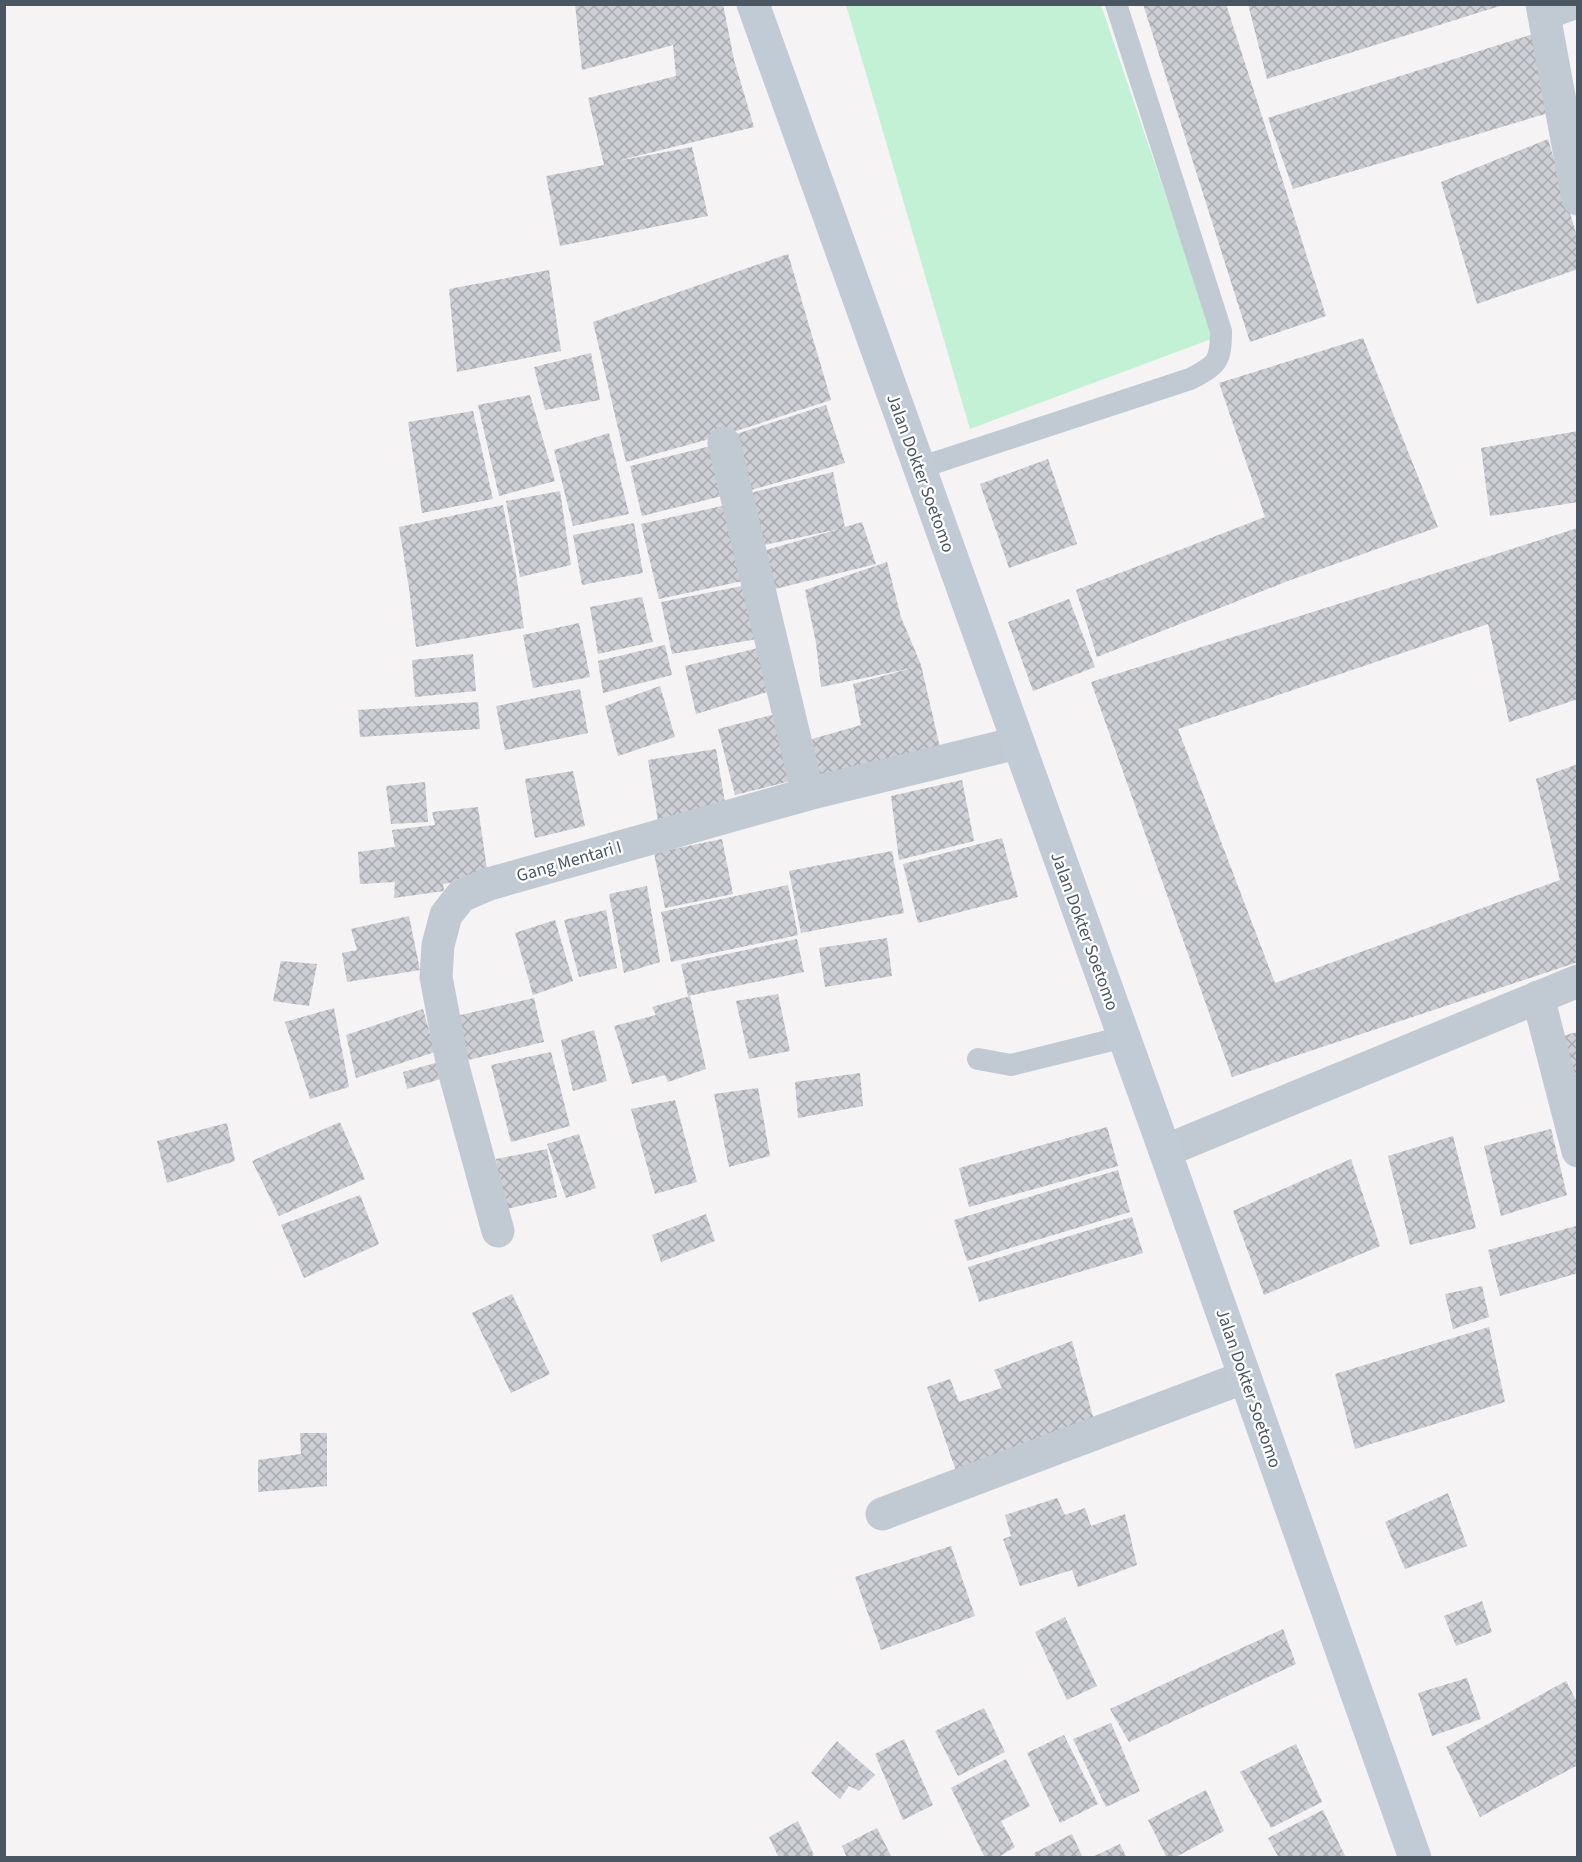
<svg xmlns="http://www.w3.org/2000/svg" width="1582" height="1862" font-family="'Source Sans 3',sans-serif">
<defs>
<pattern id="building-cross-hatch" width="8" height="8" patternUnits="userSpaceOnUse" patternTransform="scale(1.5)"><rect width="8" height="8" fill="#cdcfd5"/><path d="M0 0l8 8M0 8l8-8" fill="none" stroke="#a8abb0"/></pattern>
</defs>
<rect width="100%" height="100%" fill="#f5f3f3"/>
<path fill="#c3f1d5" d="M846,5H1101L1214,338L970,429Z"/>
<g fill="url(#building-cross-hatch)">
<path d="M575,4H723L734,60L754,127L617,161L692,147L708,216L560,246L546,176L604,165L588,98L676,76L673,45L582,70Z"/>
<path d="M1143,4H1226L1326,316L1250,342Z"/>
<path d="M1248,4H1502L1503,5L1267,79Z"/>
<path d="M1533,34L1555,111L1293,189L1268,118Z"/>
<path d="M1548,139L1578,240V269L1477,304L1441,182Z"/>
<path d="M788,254L831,400L724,435L626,462L593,322Z"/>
<path d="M549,270L561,351L457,372L449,289Z"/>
<path d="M1363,338L1438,527L1288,581L1097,657L1076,590L1265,517L1219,383Z"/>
<path d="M591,353L600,400L545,410L534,367Z"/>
<path d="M530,395L555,481L499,496L478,405Z"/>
<path d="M826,405L845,463L741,493L727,437Z"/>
<path d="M473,411L493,499L422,513L408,422Z"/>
<path d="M1578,431V502L1490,516L1481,448Z"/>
<path d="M609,433L629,514L573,526L554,450Z"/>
<path d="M719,444L730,494L642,516L630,466Z"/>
<path d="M1048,459L1077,544L1009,568L980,484Z"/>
<path d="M833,472L845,527L862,522L876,564L767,591L756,553L839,529L755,547L746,494Z"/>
<path d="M560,491L571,565L520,577L506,501Z"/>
<path d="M735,503L752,579L659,599L641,524Z"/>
<path d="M503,505L515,567L524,628L416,647L409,588L399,527Z"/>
<path d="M634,523L643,573L582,585L573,535Z"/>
<path d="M1578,528V699L1509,722L1488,624L1178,729L1275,983L1560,880L1536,779L1578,764V962L1232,1077L1091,682Z"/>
<path d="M887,562L901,617L921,665L941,752L817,785L812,739L861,725L853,684L912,668L821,687L816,643L805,590Z"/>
<path d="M747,585L757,639L672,654L661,602Z"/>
<path d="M642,597L653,642L598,654L590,607Z"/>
<path d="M1069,599L1095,667L1033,691L1008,622Z"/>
<path d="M579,623L590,677L533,688L523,635Z"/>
<path d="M665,645L672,675L603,693L598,661Z"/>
<path d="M766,646L774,690L696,714L685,666Z"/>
<path d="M473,654L476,691L415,697L412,660Z"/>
<path d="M660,686L675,737L618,756L605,706Z"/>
<path d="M580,689L588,733L505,750L496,706Z"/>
<path d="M478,702L480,729L360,737L358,710Z"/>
<path d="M783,712L799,779L735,795L718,729Z"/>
<path d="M716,749L726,809L658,821L648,760Z"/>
<path d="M573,771L585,826L535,838L525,779Z"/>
<path d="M962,780L974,841L899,860L891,796Z"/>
<path d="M425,782L428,822L391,824L386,786Z"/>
<path d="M478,807L488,876L443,884L444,891L394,898L395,882L360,884L358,852L395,847L392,830L435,825L432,812Z"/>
<path d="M1002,838L1018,897L918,923L903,864Z"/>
<path d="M722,839L733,894L665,908L654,853Z"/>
<path d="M892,851L904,913L801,933L789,871Z"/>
<path d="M788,885L798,935L671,962L661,912Z"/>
<path d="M647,886L660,962L624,973L609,894Z"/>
<path d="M606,910L617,968L579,977L564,920Z"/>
<path d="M409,916L420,970L347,982L342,953L357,950L351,929Z"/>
<path d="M555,920L573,981L533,995L515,933Z"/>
<path d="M887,938L892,976L825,987L819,948Z"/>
<path d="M797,939L804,972L688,996L681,964Z"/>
<path d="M281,961L317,964L309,1006L273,1001Z"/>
<path d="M778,994L790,1051L749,1059L736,1001Z"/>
<path d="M690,996L706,1069L668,1082L665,1075L632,1084L614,1026L656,1015L652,1007Z"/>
<path d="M534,998L544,1042L464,1061L452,1017Z"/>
<path d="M334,1008L349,1087L310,1099L285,1022Z"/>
<path d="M423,1009L435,1052L356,1078L346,1035Z"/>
<path d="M594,1030L607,1081L573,1091L561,1040Z"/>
<path d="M1578,1032V1098L1561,1036Z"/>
<path d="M551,1052L570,1126L511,1142L491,1065Z"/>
<path d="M439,1062L444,1078L407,1089L403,1072Z"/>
<path d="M860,1073L863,1106L798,1118L795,1082Z"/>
<path d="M758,1088L770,1156L729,1167L714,1094Z"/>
<path d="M675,1100L697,1182L655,1194L631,1109Z"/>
<path d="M340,1122L365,1179L279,1216L252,1161Z"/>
<path d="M227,1123L235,1161L167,1183L157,1141Z"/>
<path d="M1107,1127L1118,1166L969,1207L959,1168Z"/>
<path d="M1551,1129L1567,1195L1501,1216L1484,1146Z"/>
<path d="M579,1134L596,1188L566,1198L547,1144Z"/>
<path d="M1453,1136L1476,1228L1410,1245L1388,1156Z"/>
<path d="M547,1149L557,1197L503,1210L496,1159Z"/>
<path d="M1351,1159L1380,1246L1264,1295L1233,1211Z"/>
<path d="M1118,1170L1130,1212L967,1261L954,1220Z"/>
<path d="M360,1195L379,1244L304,1278L281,1225Z"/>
<path d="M706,1214L715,1241L661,1262L652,1235Z"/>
<path d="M1132,1217L1143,1253L979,1302L968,1267Z"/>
<path d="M1576,1226L1578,1273L1500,1296L1488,1250Z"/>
<path d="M1482,1286L1489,1317L1453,1329L1445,1294Z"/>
<path d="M512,1294L550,1374L511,1393L472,1313Z"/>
<path d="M1489,1327L1505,1402L1355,1449L1335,1374Z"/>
<path d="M1072,1341L1095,1424L958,1477L927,1387L950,1379L959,1402L1002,1388L994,1370Z"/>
<path d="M300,1433H327V1486L258,1492V1460L301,1454Z"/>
<path d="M1448,1493L1467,1546L1405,1569L1385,1522Z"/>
<path d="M1057,1498L1065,1515L1085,1508L1091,1526L1125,1514L1137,1565L1078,1587L1072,1570L1020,1586L1003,1539L1011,1536L1005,1515Z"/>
<path d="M951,1546L975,1616L881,1650L855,1577Z"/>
<path d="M1482,1601L1492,1632L1456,1646L1444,1616Z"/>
<path d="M1065,1617L1097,1686L1067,1700L1035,1632Z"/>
<path d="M1283,1629L1296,1664L1129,1742L1110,1709Z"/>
<path d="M1467,1678L1481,1719L1432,1736L1418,1693Z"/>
<path d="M1566,1681L1578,1704V1765L1480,1817L1446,1747Z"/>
<path d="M984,1708L1005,1752L958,1776L935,1731Z"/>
<path d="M1111,1723L1140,1791L1106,1807L1073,1739Z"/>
<path d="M1064,1735L1098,1804L1060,1823L1027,1753Z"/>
<path d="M904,1739L933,1805L903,1820L875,1754Z"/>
<path d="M837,1741L875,1775L859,1791L849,1786L840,1799L811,1773Z"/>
<path d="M1296,1744L1322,1802L1271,1828L1240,1772Z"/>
<path d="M1006,1759L1030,1806L1001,1821L1015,1847L997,1858H985L951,1788Z"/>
<path d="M1206,1790L1224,1831L1174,1858H1167L1148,1820Z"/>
<path d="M1323,1810L1346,1858H1279L1268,1838Z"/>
<path d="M798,1821L814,1855L808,1858H779L769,1837Z"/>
<path d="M877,1828L892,1858H847L842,1846Z"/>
<path d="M1072,1834L1083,1858H1036L1034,1853Z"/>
<path d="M1120,1844L1127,1858H1090Z"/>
</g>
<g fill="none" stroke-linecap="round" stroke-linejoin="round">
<g stroke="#c1cad2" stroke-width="22">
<path d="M919,468L1190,379C1217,365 1221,362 1221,331L1116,4"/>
<path d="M978,1059L1011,1065L1124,1037"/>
</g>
<g stroke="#c1cad2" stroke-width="33">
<path d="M1542,4L1578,199"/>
<path d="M1544,14L1571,4"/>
<path d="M724,443L808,794"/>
<path d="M1538,997L1578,1151"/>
<path d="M1165,1151L1578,981"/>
<path d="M498,1231L453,1067L436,977L438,945L446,915L461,896L489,884L808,794L1017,743"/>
<path d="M882,1514L1245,1377"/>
</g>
<path stroke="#c1cbd6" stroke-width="33" d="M753,4L1165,1151L1415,1858"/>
</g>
<g text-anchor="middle" stroke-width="4.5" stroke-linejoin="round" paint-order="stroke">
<g font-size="18" fill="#4a5661" stroke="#fff">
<text transform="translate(921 473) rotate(70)" y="6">Jalan Dokter Soetomo</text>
<text transform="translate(569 861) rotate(-16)" y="6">Gang Mentari I</text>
<text transform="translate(1085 931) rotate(70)" y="6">Jalan Dokter Soetomo</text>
<text transform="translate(1249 1388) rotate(71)" y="6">Jalan Dokter Soetomo</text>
</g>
</g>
<rect width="1582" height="1862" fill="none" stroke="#4a5661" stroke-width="12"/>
</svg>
